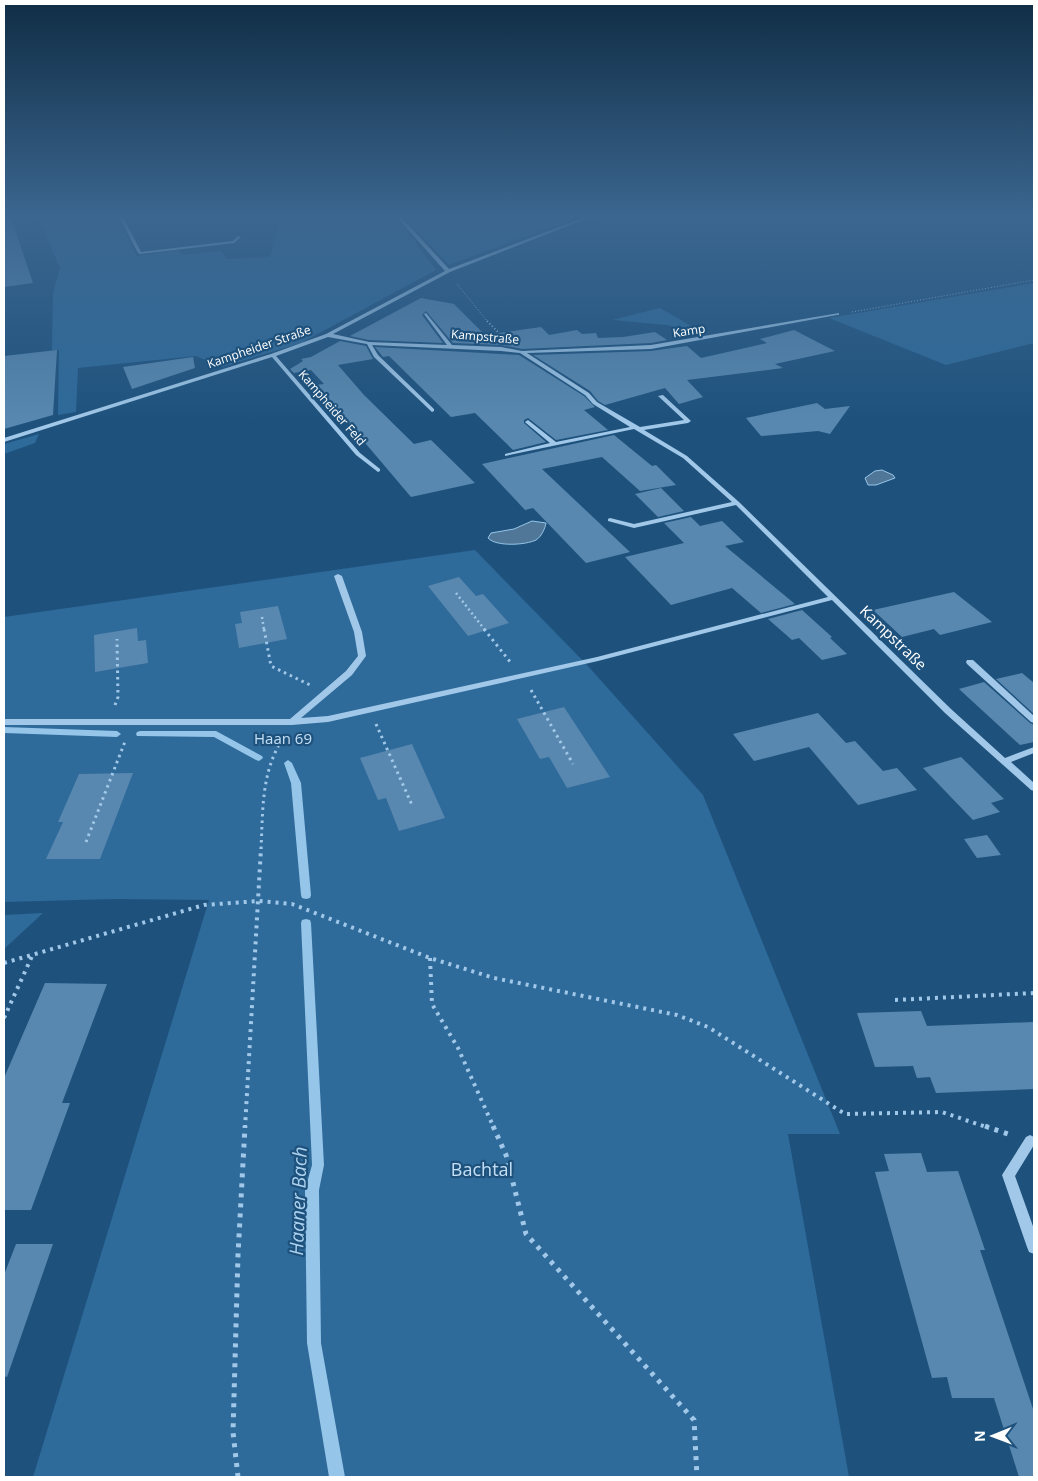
<svg xmlns="http://www.w3.org/2000/svg" width="1038" height="1481" font-family="'Open Sans',sans-serif">
<rect width="100%" height="100%" fill="#1e527d"/>
<g fill="#2e6a9a">
<path d="M37,215H116L137,256L178,250L182,255L221,251L227,259L270,257L280,220L278,215H391L404,227L436,270L301,343L222,367L196,356L78,368L76,412L58,415L59,350H52V345L53,293L60,268Z"/>
<path d="M402,215H583L449,265Z"/>
<path d="M1034,283V343L946,365L829,318Z"/>
<path d="M660,308L698,330L692,331L667,325L612,320Z"/>
<path d="M39,434L35,443L4,454V444Z"/>
<path d="M475,550L588,666L703,795L840,1134H788L849,1477H33L209,900L114,899L4,902V617Z"/>
<path d="M43,913L4,949V915Z"/>
</g>
<g fill="#517798" stroke="#95c5e9">
<path d="M882,470L893,475L895,478L876,485H868L865,478L875,471Z"/>
<path d="M532,521L546,523C545,529 541,537 536,540C526,545 496,547 488,538L491,533L514,529Z"/>
</g>
<g fill="none" stroke-linecap="round" stroke-linejoin="round">
<g fill="#95c5e9" fill-rule="evenodd">
<path d="M4,727L117,731L121,734L117,737L4,733Z"/>
<path d="M140,731H216L262,756L263,758L259,761L256,760L214,737L137,736L136,734L137,732Z"/>
<path d="M288,760L292,763L301,783L311,895L310,898L306,899L302,898L301,895L291,783L284,763Z"/>
<path d="M306,919L310,920L311,923L324,1165L319,1190L321,1343L345,1477H329L307,1343L305,1190L312,1165L301,923L302,920Z"/>
</g>
</g>
<g fill="#5888af">
<path d="M4,215H10L33,283L4,287Z"/>
<path d="M421,298L454,304L485,335L541,327L549,335L577,330L582,334L596,333L598,338L623,337L655,332L667,340L651,343L522,349L501,345L453,343L426,311L422,315L443,343L369,340L350,336Z"/>
<path d="M794,330L835,351L775,364L783,368L687,380L703,397L679,404L665,388L605,405L598,401L590,391L533,355L651,351L687,346L701,358L767,343L760,339Z"/>
<path d="M340,341L366,346L373,359L338,365L364,395L414,444L431,440L475,483L411,497L316,385L324,384L311,370L294,373L290,369L303,361L301,359L311,357Z"/>
<path d="M375,347L519,355L584,396L595,407L584,410L608,430L556,440L528,418L524,420V423L546,442L513,450L475,413L451,417L389,356L383,357Z"/>
<path d="M57,350L53,415L4,429V356Z"/>
<path d="M193,357L195,368L132,389L123,367Z"/>
<path d="M817,403L825,409L850,406L830,434L818,431L761,436L746,418Z"/>
<path d="M614,435L652,466L656,465L676,485L640,491L602,457L542,469L630,552L586,563L533,508L525,510L482,464Z"/>
<path d="M661,488L684,511L658,517L635,494Z"/>
<path d="M691,517L700,526L722,521L744,542L725,546L795,604L761,613L732,588L671,605L625,557L684,543L664,523Z"/>
<path d="M459,577L476,596L483,594L509,623L468,636L428,586Z"/>
<path d="M954,592L992,622L940,635L934,629L902,637L873,610Z"/>
<path d="M278,606L287,639L239,648L235,624L242,623L240,612Z"/>
<path d="M802,610L832,637L830,638L847,654L822,660L799,638L792,640L768,619Z"/>
<path d="M137,628L138,641L146,640L148,663L95,672L94,635Z"/>
<path d="M1022,673L1034,683V714L996,679Z"/>
<path d="M984,682L1030,723L1034,725V742L1020,745L959,689Z"/>
<path d="M564,707L581,733L610,777L567,788L549,757L540,759L517,719Z"/>
<path d="M818,713L846,743L855,741L883,771L897,768L917,790L858,805L809,747L754,761L733,734Z"/>
<path d="M412,744L445,818L399,831L386,798L378,800L360,758Z"/>
<path d="M961,757L1004,799L991,803L1000,812L973,820L923,768Z"/>
<path d="M133,773L100,859H46L63,822H58L79,774Z"/>
<path d="M987,835L1001,855L977,858L964,839Z"/>
<path d="M45,983L107,984L62,1103H70L31,1210H4V1078Z"/>
<path d="M921,1011L927,1026L1034,1022V1089L936,1093L930,1077L917,1078L913,1066L875,1067L857,1013Z"/>
<path d="M921,1153L927,1172L958,1171L985,1250H980L1034,1412V1477H1019L994,1398H952L947,1377L932,1378L875,1172L889,1171L884,1154Z"/>
<path d="M16,1244H53L7,1377L4,1376V1275Z"/>
</g>
<g fill="none" stroke-linecap="round" stroke-linejoin="round">
<g stroke="#a1c8e8" stroke-width="1" stroke-dasharray="1 2" stroke-linecap="butt">
<path d="M457,284L488,322"/>
<path d="M852,312L1034,280"/>
</g>
<path stroke="#a1c8e8" stroke-width="2" stroke-dasharray="1 2.5" stroke-linecap="butt" d="M487,321L498,332"/>
<g stroke="#a1c8e8" stroke-width="2.5" stroke-dasharray="2 3" stroke-linecap="butt">
<path d="M456,593L485,630"/>
<path d="M262,617L264,630"/>
</g>
<g stroke="#a1c8e8" stroke-width="3" stroke-dasharray="2.5 4" stroke-linecap="butt">
<path d="M264,629L271,666L310,685"/>
<path d="M484,629L511,663"/>
<path d="M531,690L573,764"/>
<path d="M115,705L118,697L117,639"/>
<path d="M376,724L412,805"/>
<path d="M86,842L126,739"/>
<path d="M261,849C263,810 261,772 283,738"/>
</g>
<g stroke="#a1c8e8" stroke-width="4" stroke-dasharray="3 5" stroke-linecap="butt">
<path d="M430,958L432,1004L458,1048L494,1128"/>
<path d="M4,963L204,905L259,901L292,904L430,958L494,978L677,1015L708,1027L845,1114L942,1112L989,1128"/>
<path d="M895,1000L1034,993"/>
<path d="M4,1018L33,954"/>
<path d="M245,1128L261,848"/>
</g>
<g stroke="#a1c8e8" stroke-width="5" stroke-dasharray="4 6" stroke-linecap="butt">
<path d="M493,1126L506,1155L526,1234L694,1420L697,1477"/>
<path d="M985,1126L1011,1135"/>
<path d="M238,1477L233,1432L238,1255L245,1126"/>
</g>
<g fill="#a1c8e8" fill-rule="evenodd">
<path d="M118,215H122L141,252L233,241L238,236L241,237L234,243L140,254L138,253Z"/>
<path d="M395,215H399L449,269L591,215H596L450,272L333,334L369,342L447,345L424,314L426,313L452,345L501,347L522,351L651,345L839,313V315H837L651,349L527,353L589,393L597,402L640,427L684,420L658,396L663,395L691,421L688,423L644,430L687,456L739,502L951,709L1005,758L1034,747V753L1011,762L1034,783V791L1031,790L945,713L832,600L598,661L328,722L292,725H4V719H290L346,671L358,656L354,632L334,576L338,574L342,576L362,632L366,656L352,675L301,718L328,716L597,657L828,597L736,505L634,528L608,521V519L610,518L634,524L732,502L683,458L634,429L505,456V454L550,443L526,423L525,422L528,420L556,442L630,427L593,404L585,395L520,353L501,351L372,345L378,355L434,409V411L432,412L374,357L367,344L328,337L276,356L360,453L380,469V471L378,472L356,455L272,357L4,442V438L271,354L326,334L445,271Z"/>
<path d="M967,660H973L1034,716V723L1031,722L967,664L966,662Z"/>
<path d="M1030,1135L1034,1137V1145L1015,1176L1034,1229V1254L1029,1252L1027,1247L1002,1175L1026,1137Z"/>
</g>
</g>
<linearGradient id="sky" x2="0" y2="1"><stop stop-color="#102d45"/><stop offset="0.51" stop-color="#3b668f"/><stop offset="1" stop-color="#3b668f" stop-opacity="0"/></linearGradient>
<rect width="1038" height="422" fill="url(#sky)"/>
<g text-anchor="middle" stroke-width="4.5" stroke-linejoin="round" paint-order="stroke">
<g font-size="12" fill="#fff" stroke="#1e527d">
<text transform="translate(689 331) rotate(-9)" y="4">Kamp</text>
<text transform="translate(485 337) rotate(5)" y="4">Kampstraße</text>
<text transform="translate(259 347) rotate(-19)" y="4">Kampheider Straße</text>
<text transform="translate(332 408) rotate(49)" y="4">Kampheider Feld</text>
</g>
<g font-size="15" fill="#fff" stroke="#1e527d">
<text transform="translate(893 638) rotate(44)" y="5">Kampstraße</text>
</g>
<g font-size="15" fill="#c5e0f6" stroke="#1e527d">
<text x="283" y="744">Haan 69</text>
</g>
<g font-size="18" fill="#c5e0f6" stroke="#1e527d">
<text x="482" y="1176">Bachtal</text>
</g>
<g font-size="19" font-style="italic" fill="#add2ef" stroke="#1e527d">
<text transform="translate(298 1201) rotate(-88)" y="7">Haaner Bach</text>
</g>
</g>
<rect width="1038" height="1481" fill="none" stroke="#ffffff" stroke-width="10"/>
<g transform="translate(993 1436) rotate(269)" stroke="#1e527d" stroke-width="4" paint-order="stroke">
<path d="M0-4L9 19L0 12L-9 19Z" fill="#ffffff"/>
<text y="-8" font-size="14" font-weight="bold" text-anchor="middle" fill="#ffffff">N</text>
</g>
</svg>
